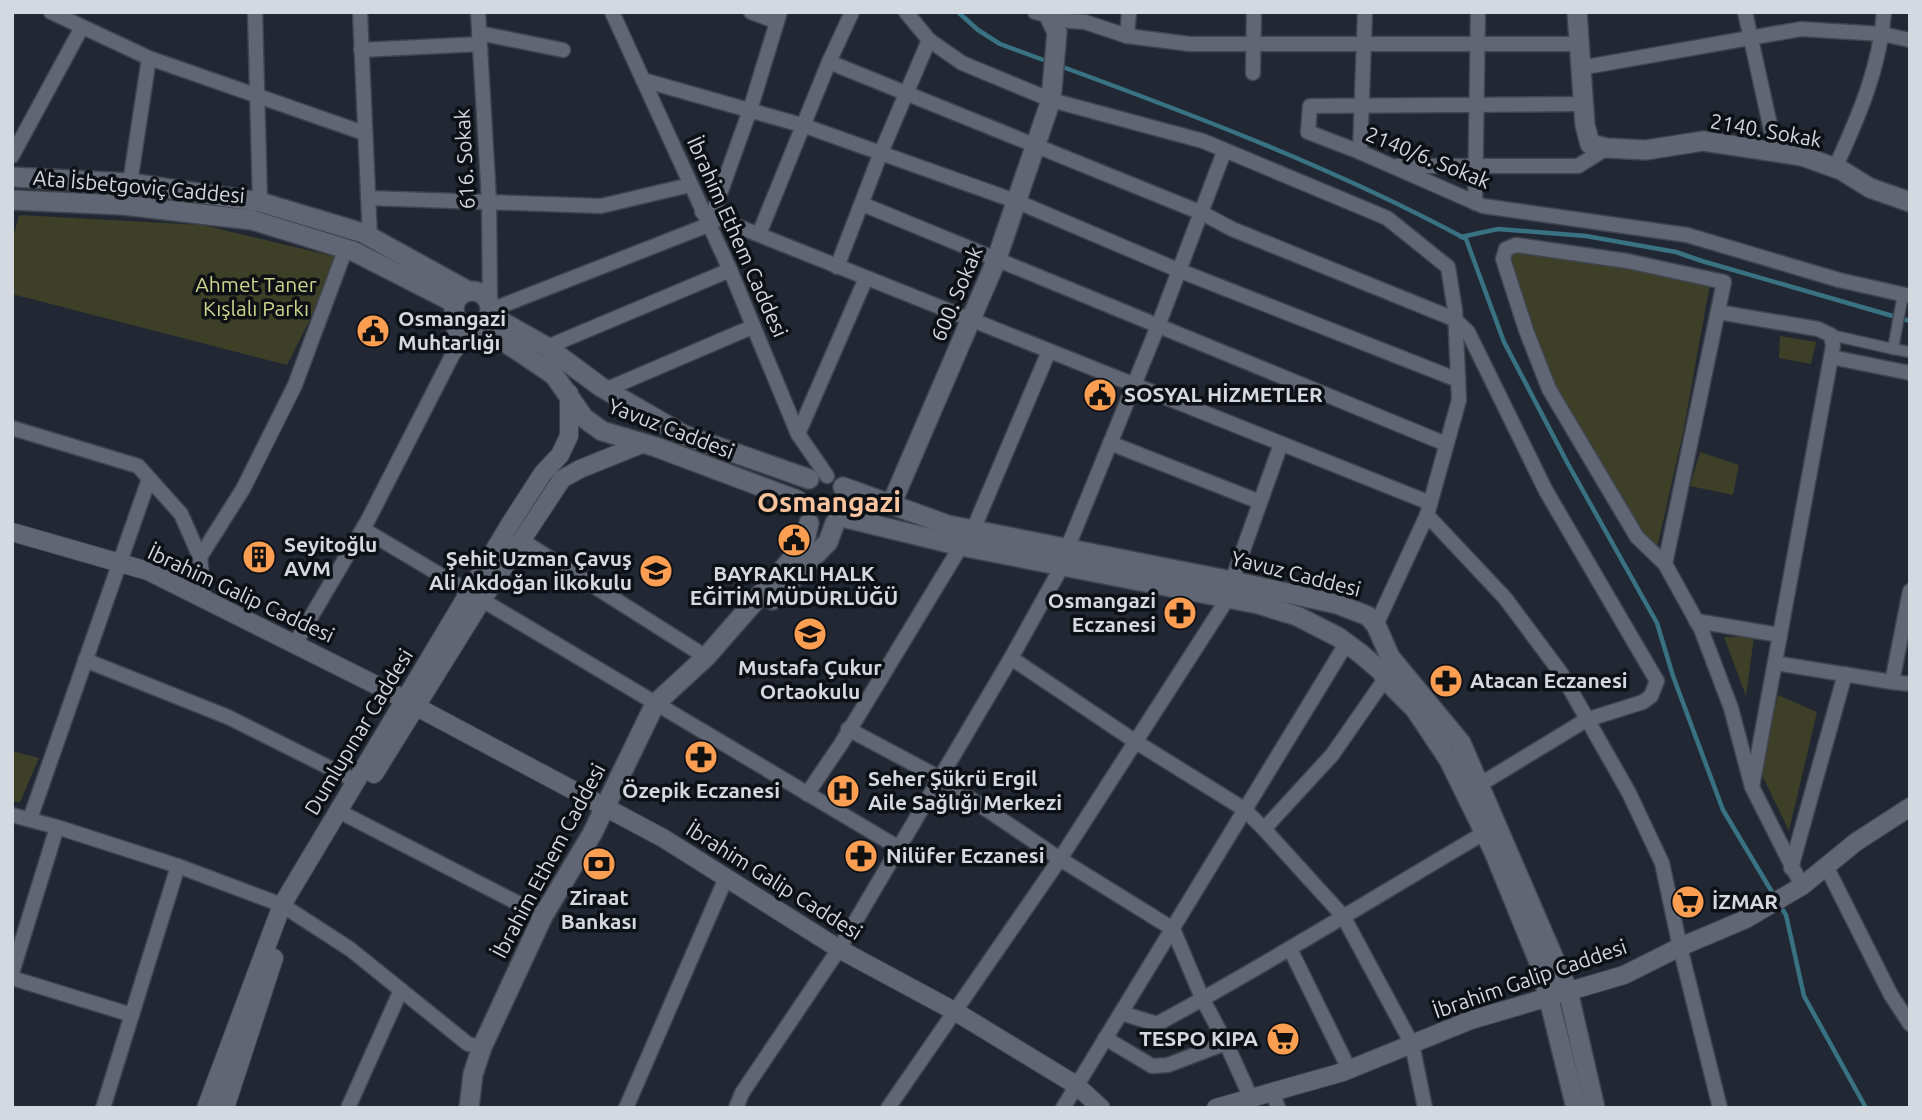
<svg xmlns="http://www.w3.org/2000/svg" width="1922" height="1120" font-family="Ubuntu,sans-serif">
<rect width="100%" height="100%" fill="#212733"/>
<g fill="#3d3f27">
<path d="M19,215L202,225L341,258L287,365L12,294V241Z"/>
<path d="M1515,252L1607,262L1710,284L1683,433L1657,548L1640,533L1544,365L1509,258Z"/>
<path d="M1780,336L1816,342L1811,364L1779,358Z"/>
<path d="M1700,452L1739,465L1733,495L1690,486Z"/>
<path d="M1724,637H1754L1746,696Z"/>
<path d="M1778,695L1817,712L1789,831L1761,773Z"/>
<path d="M12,751L39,758L20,802H12Z"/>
</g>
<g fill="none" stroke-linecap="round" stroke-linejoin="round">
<g stroke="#397282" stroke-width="4.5">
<path d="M958,12L978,30L1000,44L1049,62"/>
<path d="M1060,66C1199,117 1336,169 1466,239L1504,342L1568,464L1657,623L1673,676L1723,810L1775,897"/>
<path d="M1461,237L1498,229L1586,236L1676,252L1702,261L1910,321"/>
<path d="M1779,904L1786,915L1804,996L1866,1108"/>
</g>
<defs>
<g id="pedestrian">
<path d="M1903,294L1893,349L1910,352"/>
<path d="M1831,335L1893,349"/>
</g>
<g id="minor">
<path d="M51,12L149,58L364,133"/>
<path d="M255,12L260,202"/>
<path d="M360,12L370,239"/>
<path d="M478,12L489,201L490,303"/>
<path d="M612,12L730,270L798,434L827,476"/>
<path d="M751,12L777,22"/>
<path d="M852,12L829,62L1202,213L1232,229L1454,319L1468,332L1546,491L1657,681L1651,696L1643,702L1586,720L1479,785"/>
<path d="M906,12L929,40L962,63L1051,100L1203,141L1387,218L1448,267L1455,310L1459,400L1427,515L1376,625"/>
<path d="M1035,12L1069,21L1085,22L1127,36L1190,44H1579"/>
<path d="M1745,12L1776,152"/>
<path d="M479,33L563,50"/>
<path d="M1127,36L1129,12"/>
<path d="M361,50L480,44"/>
<path d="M1580,68L1801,29L1882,34L1910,40"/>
<path d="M1253,73L1254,12"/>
<path d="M643,80L805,126L1018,202L1178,270L1458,380"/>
<path d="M1583,104L1310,106L1308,132L1360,152L1483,206L1687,235L1839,280L1910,296"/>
<path d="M1360,152L1365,12"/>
<path d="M12,156L82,27"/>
<path d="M1397,166H1578L1607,148"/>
<path d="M1835,168C1858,118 1880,68 1884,12"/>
<path d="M130,183L149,58"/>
<path d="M368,198L601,206L690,185"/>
<path d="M1475,203L1478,12"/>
<path d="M862,204L1446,444"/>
<path d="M702,212L1430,503"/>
<path d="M712,216L750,110L780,12"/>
<path d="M759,234L829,62"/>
<path d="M837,267L880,155L929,40"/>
<path d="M491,310L708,225"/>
<path d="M1718,312L1818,329L1831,335L1833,346L1831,357"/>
<path d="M547,347L730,270"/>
<path d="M453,354L455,317"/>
<path d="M605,390L752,327"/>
<path d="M12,428L138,466L181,514L200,557L204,599"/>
<path d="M798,434L866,278"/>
<path d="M1110,443L1260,502"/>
<path d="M1427,515L1505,598L1561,673L1629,793L1662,863L1680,947L1720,1108"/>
<path d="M363,529L469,592"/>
<path d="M973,530L1049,351"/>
<path d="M521,540L706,657"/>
<path d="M1067,549L1158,326L1224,152"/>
<path d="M200,557L243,489L295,385L346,248"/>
<path d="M1665,564L1724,282L1627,261L1516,245L1506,249L1503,259L1526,330L1549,389L1637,537L1665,564L1701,629L1731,708L1752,787"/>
<path d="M1232,581L1281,444"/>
<path d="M1910,591L1892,682L1910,684"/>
<path d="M482,600L899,848"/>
<path d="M1696,621L1780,635"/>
<path d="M295,644L368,520L453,354L474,328"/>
<path d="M1011,658L1136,742L1244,809L1264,829L1343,916L1412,1044L1425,1108"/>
<path d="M85,660L228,717L356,781"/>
<path d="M1775,663L1892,682"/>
<path d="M848,729L940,778L1060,859L1173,929L1203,1000L1226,1043L1251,1098"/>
<path d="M807,794L841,744L961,546"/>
<path d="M12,815L57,827L178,866L282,905L350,949L468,1044L482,1047"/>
<path d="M348,816L543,916"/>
<path d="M30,819L149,479"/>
<path d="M1264,829L1332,755L1385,679"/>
<path d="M1791,868L1845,674"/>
<path d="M1827,868L1891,995L1910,1024"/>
<path d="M1802,886L1752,787L1831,357L1910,373"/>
<path d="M1290,949L1349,1069"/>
<path d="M12,973L57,827"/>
<path d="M12,978L132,1015"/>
<path d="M1121,1013L1157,1024C1268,964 1375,897 1484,833"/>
<path d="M1105,1038L1152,1066L1168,1065L1226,1043"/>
<path d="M1273,1092L1278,1108"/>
<path d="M103,1108L178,866"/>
<path d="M348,1108L401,990"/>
<path d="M626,1108L726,878"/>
<path d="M736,1108L742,1093L839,949L1011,658L1061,568L1050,565"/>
<path d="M888,1108L1060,859L1228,598"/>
<path d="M1063,1108L1346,644"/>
</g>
<g id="tertiary">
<path d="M12,532L148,571L404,699"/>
<path d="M415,706L663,838L839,949L956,1012L1076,1085L1101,1108"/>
<path d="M374,774L482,600L562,479L580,469L642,444"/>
<path d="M206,1108L282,905L510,524L543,473L560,455L569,436V393"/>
<path d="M225,1108L274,958"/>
<path d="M1216,1108L1343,1072L1471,1020L1624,975L1680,947L1746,919L1802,886L1856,842L1910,807"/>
</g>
<g id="secondary">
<path d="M1577,12L1585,125L1590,144L1607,148L1646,150L1703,141L1802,156L1841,170L1870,188L1910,202"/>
<path d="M12,177L130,183L260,202L363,233L468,291"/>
<path d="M12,200L123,205L252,220L353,251L455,303"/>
<circle cx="472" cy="309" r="18"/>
<path d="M490,315L547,347L601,387L684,435L809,479"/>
<path d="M481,326L554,375L584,418L602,431L656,447L797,500"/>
<path d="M843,487L948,525L1232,581L1337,604L1368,616L1376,625L1390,657L1461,743L1568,991L1595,1108"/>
<path d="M891,505L996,261L1051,100L1057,32L1049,16V12"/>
<path d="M842,517L961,546L1258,604L1297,616L1338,637L1361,654L1382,672L1385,679L1415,709L1449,760L1494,852L1541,967L1576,1108"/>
<path d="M772,600L828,542L835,523"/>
<path d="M469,1108L473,1074L482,1047L543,916L592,834L655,704L706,657L804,545L809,523"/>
</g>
</defs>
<use href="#pedestrian" stroke="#3f444d" stroke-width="13"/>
<use href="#minor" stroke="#3f444d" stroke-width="17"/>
<use href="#tertiary" stroke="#3f444d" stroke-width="20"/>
<use href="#secondary" stroke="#3f444d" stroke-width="22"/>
<use href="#pedestrian" stroke="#606674" stroke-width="10"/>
<use href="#minor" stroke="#606674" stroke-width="14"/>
<use href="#tertiary" stroke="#606674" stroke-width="18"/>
<use href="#secondary" stroke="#606674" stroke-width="19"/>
</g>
<defs>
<symbol id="civic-disc" viewBox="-11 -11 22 22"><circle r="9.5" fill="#fc9e52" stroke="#0d1015"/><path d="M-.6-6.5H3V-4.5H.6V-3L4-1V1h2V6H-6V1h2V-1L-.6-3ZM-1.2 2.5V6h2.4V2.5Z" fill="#111"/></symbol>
<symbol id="building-disc" viewBox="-11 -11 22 22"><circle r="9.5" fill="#fc9e52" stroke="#0d1015"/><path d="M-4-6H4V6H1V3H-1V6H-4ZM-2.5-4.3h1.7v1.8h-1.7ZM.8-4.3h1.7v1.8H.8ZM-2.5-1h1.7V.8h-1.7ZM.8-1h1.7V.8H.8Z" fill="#111"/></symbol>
<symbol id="school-disc" viewBox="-11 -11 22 22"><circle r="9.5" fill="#fc9e52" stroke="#0d1015"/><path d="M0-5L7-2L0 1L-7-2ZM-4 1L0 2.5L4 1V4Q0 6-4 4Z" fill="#111"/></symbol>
<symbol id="pharmacy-disc" viewBox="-11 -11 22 22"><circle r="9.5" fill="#fc9e52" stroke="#0d1015"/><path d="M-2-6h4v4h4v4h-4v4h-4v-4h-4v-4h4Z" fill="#111"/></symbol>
<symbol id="hospital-disc" viewBox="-11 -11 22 22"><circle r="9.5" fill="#fc9e52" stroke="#0d1015"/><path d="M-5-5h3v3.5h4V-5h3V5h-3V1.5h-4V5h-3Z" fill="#111"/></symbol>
<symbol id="bank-disc" viewBox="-11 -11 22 22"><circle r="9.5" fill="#fc9e52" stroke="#0d1015"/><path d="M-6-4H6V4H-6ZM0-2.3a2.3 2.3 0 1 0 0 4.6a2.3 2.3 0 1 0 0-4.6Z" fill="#111"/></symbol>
<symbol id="supermarket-disc" viewBox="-11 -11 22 22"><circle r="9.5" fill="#fc9e52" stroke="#0d1015"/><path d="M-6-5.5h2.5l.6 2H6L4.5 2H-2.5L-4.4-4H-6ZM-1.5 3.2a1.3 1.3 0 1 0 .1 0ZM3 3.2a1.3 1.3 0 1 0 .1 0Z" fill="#111"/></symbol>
</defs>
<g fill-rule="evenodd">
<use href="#civic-disc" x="354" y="312" width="38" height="38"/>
<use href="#civic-disc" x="1081" y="376" width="38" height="38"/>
<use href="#civic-disc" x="775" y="521" width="38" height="38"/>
<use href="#building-disc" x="240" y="538" width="38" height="38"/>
<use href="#school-disc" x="637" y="552" width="38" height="38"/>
<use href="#pharmacy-disc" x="1161" y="594" width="38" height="38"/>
<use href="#school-disc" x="791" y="615" width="38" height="38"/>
<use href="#pharmacy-disc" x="1427" y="662" width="38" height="38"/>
<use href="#pharmacy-disc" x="682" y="738" width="38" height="38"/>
<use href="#hospital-disc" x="824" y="772" width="38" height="38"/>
<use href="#pharmacy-disc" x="842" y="837" width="38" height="38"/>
<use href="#bank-disc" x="580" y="845" width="38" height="38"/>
<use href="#supermarket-disc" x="1669" y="883" width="38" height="38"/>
<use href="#supermarket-disc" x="1264" y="1020" width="38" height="38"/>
</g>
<g text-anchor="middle" stroke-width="7" stroke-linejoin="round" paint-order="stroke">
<g font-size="21" fill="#d4d8e0" stroke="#0d1015">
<text transform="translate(1766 131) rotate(10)" y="7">2140. Sokak</text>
<text transform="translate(1428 158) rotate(22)" y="7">2140/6. Sokak</text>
<text transform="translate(465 159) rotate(-93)" y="7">616. Sokak</text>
<text transform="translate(139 187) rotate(5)" y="7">Ata İsbetgoviç Caddesi</text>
<text transform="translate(737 237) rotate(66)" y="7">İbrahim Ethem Caddesi</text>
<text transform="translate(957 294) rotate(-67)" y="7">600. Sokak</text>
<text transform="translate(671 429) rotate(21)" y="7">Yavuz Caddesi</text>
<text transform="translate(1296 574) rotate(14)" y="7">Yavuz Caddesi</text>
<text transform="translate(241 594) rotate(25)" y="7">İbrahim Galip Caddesi</text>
<text transform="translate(359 732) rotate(-59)" y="7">Dumlupınar Caddesi</text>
<text transform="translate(549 861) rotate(-62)" y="7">İbrahim Ethem Caddesi</text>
<text transform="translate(774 881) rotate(32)" y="7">İbrahim Galip Caddesi</text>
<text transform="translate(1530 979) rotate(-19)" y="7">İbrahim Galip Caddesi</text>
</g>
<g font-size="21" fill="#ced48b" stroke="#0d1015">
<text x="256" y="292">Ahmet Taner<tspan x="256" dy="24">Kışlalı Parkı</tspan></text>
</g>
<g font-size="21" font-weight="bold" fill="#d4d8e0" stroke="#0d1015" text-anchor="start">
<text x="398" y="326">Osmangazi<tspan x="398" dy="24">Muhtarlığı</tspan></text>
<text x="1124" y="402">SOSYAL HİZMETLER</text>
<text x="284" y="552">Seyitoğlu<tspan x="284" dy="24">AVM</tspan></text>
<text x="632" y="566" text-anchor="end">Şehit Uzman Çavuş<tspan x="632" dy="24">Ali Akdoğan İlkokulu</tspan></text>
<text x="794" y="581" text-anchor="middle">BAYRAKLI HALK<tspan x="794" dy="24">EĞİTİM MÜDÜRLÜĞÜ</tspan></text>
<text x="1156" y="608" text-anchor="end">Osmangazi<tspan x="1156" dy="24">Eczanesi</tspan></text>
<text x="810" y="675" text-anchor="middle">Mustafa Çukur<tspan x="810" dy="24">Ortaokulu</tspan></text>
<text x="1470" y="688">Atacan Eczanesi</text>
<text x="868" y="786">Seher Şükrü Ergil<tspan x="868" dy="24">Aile Sağlığı Merkezi</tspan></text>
<text x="701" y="798" text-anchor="middle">Özepik Eczanesi</text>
<text x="886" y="863">Nilüfer Eczanesi</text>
<text x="599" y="905" text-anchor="middle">Ziraat<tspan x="599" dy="24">Bankası</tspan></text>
<text x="1712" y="909">İZMAR</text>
<text x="1258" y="1046" text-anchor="end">TESPO KIPA</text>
</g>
<g font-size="28" font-weight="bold" fill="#f9c49d" stroke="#0d1015">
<text x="829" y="512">Osmangazi</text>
</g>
</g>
<rect width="1922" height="1120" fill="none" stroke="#d4d8e0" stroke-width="28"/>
</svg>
